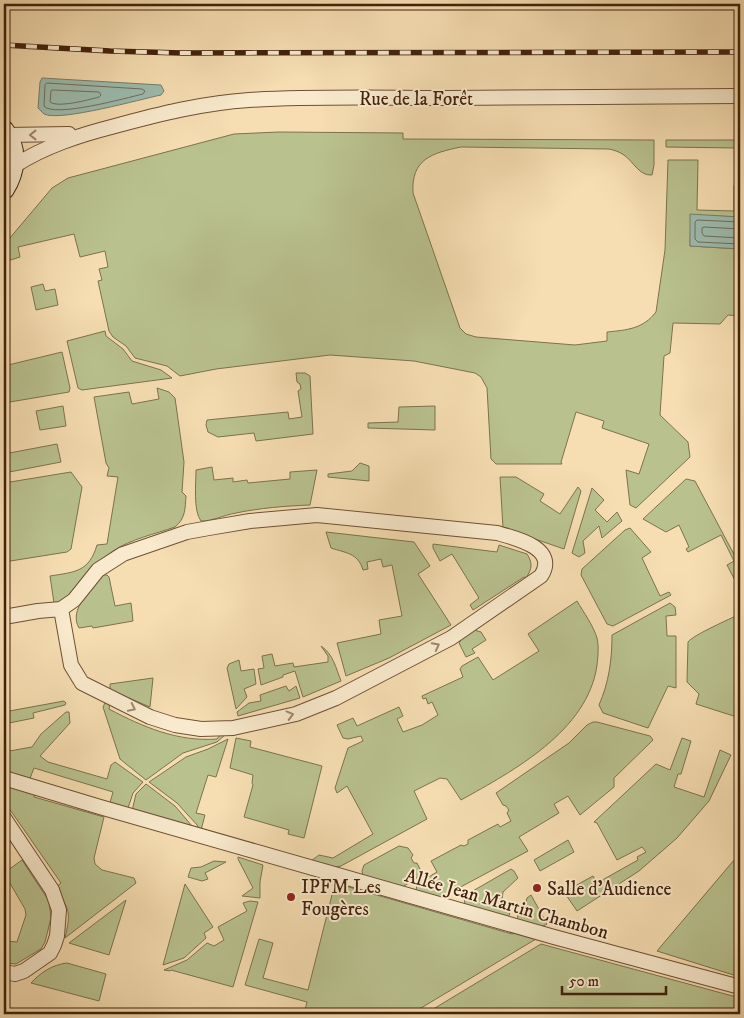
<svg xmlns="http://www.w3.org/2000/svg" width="744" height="1018" font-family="'IM FELL DW Pica',serif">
<rect width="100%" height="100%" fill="#f6deb2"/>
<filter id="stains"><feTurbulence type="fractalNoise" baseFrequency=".004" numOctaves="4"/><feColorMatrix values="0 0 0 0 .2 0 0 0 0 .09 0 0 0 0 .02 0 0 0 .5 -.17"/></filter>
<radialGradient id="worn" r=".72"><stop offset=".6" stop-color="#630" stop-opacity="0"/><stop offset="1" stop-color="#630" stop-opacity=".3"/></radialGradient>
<g fill="#b9c28f" stroke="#7d724e">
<path d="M279,132L403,133V139L654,140V165L652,175C639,176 634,162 624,155C620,152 614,150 609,149L461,147C432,153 411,159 413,193L460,328L466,334L476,337L575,345L607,341V332C627,330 643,329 656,312L665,250L668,160H698L697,210L734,211V185H740V217L691,215L690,246L740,249V316L728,315L720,324L673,323L670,353L664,356L660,415L688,442L690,457L636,508L630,505L626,470L639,474L649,444L602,428L604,421L576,412L561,462L562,464H496L491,459L487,388L481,377L475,373L414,361L330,355L216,369L180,376L167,366L135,358L126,346L113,337L109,331L98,281L102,280L99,269L108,267L105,251L80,257L74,234L18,247L20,257L4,262V245L52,188L68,178L234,134Z"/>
<path d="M666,140H740V174H735L736,148L666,147Z"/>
<path d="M43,284L45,291L55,289L58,305L36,310L31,287Z"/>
<path d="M105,331L106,336L123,349L132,361L161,370L172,378L82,390L78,388L67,341Z"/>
<path d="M62,352L70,388L69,392L4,403V366Z"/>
<path d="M296,373H305L310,376L313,434L256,441L254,433L218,437L208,432L206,425L207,420L288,412L289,419L302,417L298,391L301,389L300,384L297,382Z"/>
<path d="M157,388L169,392L175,398L184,462L182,492L186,496C185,508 186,518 175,527C155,534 131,539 113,551C93,564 79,583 65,602L54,603L50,576C75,572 89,572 97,545L107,544L118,477L107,476L109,468L106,463L94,397L129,392L132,404L159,399Z"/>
<path d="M63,406L66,426L40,430L36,411Z"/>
<path d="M435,406V430L368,428V423L398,422L399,407Z"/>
<path d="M57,444L61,462L4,473V454Z"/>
<path d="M360,463L369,466V481L328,477V474L352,471Z"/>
<path d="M212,467L214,480L233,478V482L247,480L248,483L290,479V472L317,470L310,505C285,506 260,508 236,513C224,515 213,521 201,521C193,511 196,482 196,470Z"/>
<path d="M71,472L82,487L71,549L67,552L4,562V483Z"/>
<path d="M500,477H516L544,494L540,501L560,514L578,487L581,491L564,549L503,528Z"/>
<path d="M686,479L695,481L737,560L740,570V590L727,565L734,561L721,535L688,552L686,549L689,547L679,525L666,532L643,519Z"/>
<path d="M592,488L604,500L595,510L607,522L617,512L622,521L602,538L599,526L583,541L585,553L579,557L572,553Z"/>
<path d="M630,528L651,552L642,558L660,596L669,592L671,595L613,626L607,624L581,575L582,569L625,530Z"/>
<path d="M326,532L414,542L430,566L418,574L451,625L389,658L346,676L337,643L381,634L379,620L402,616L392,565L383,567L381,559L367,562L368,569L363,570C358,553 346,553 331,548Z"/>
<path d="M433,544L497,552L499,545L527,554C533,563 532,569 526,578L524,577L473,610L470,605L479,598L452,554L440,561L433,548Z"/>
<path d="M103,575H107L109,577L115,606L131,603L133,621L93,628L92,626L79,628C68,609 92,589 103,575Z"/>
<path d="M577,601C584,613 593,625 597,638C599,647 598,656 597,665C588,731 513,771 461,800L447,779L440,778L414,791L427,819L341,866L331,868L311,861L319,855L333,858L373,834L347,786L337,793L335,788L348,748L363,741L361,736L348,739L343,738L337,725L353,718L357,726L399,707L403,716L397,719L403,732L422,725L438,715L432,702L428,704L426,698L423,699L422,696L463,677L460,669L462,666L478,657L493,680L539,651L528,634Z"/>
<path d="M670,603L675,607L676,615L666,616L667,636H676V688L668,686L648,728L603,713L599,705C609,682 612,660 612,635Z"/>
<path d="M740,614V718L696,704L699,694L687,682L688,642C693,635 730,619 740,614Z"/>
<path d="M474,630L481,632L486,640L472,649L475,653L466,657L459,643L463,637Z"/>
<path d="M321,646C333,654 336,668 341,681L303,697L295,671L283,675V677L261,685L258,669L264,668L262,656L272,654L275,666L293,663L294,667L328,662V656Z"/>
<path d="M239,660L241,671L254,669L256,684L244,689L247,697L236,709L227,668L229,664Z"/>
<path d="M153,678L150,707L110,690V684Z"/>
<path d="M286,686L289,691L296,686L300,698L238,716L237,712L249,703L261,701L260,695Z"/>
<path d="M64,701L66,703L65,705L33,713L34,718L4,724V712Z"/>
<path d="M106,701L110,703L109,709C143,727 178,742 217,739L221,734L225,735L217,742L183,753L146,780L120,759L103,707Z"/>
<path d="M66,712H69L70,723L40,756L48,762L107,779L111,765L115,762L143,782L133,793L127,811L109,806L113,792L34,768L29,781L4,774V752L32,747L41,734Z"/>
<path d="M593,722H597L650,736L653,740L614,778V787L580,815L568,796L554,804L559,813L519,837L528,851L440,898L416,891L417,884L437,872L431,861L461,845L464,846L468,844V840L498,824L500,827L511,821L507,813L509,810L506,806L503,805L496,793L569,743L587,725Z"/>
<path d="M236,738L251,741L250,747L322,766L304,838L288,834L289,830L244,817L253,785L252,783L253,775L230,768Z"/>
<path d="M682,738L691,741L681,774H678L674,787L704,797L720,750L731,755L709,801L677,838L639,871L577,911L564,892L593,876L597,883L638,860L637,857L646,852L642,847L617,860L597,823L594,822L656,764L670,770Z"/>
<path d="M228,739L216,777L208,775L196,813L205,815L201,830L197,829L198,826L177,803L149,782L186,757L208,749Z"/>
<path d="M4,784L35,793L34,797L104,817L94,858L95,864L102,870L134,878L136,883L65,938C71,912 70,910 55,888L61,883L4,801Z"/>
<path d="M146,784L175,806L192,826L191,828L132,811L136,794Z"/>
<path d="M568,840L574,852L540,871L534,860Z"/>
<path d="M399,846L408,848L413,855L411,858L414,863H417L421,871V875L401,888L363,876L362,871L364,865Z"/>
<path d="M740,853V977L657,951Z"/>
<path d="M238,857L263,865L260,882V898L242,896L253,888L238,859Z"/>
<path d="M22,860L49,901L51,918L45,942L41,949L16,964L4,963V941L17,942L26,915L25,909L4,873Z"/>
<path d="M214,861L226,862L205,873L208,879L202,881L188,877L191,868L201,867Z"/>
<path d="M511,869L514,871L518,878L503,892L501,909L510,912L508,919L465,906L464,896Z"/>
<path d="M335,883L512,934L516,933L536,939L411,1014H304L307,1002L245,985L259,939L273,943L263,978L308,990Z"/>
<path d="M185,884L213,927L204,933L206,938L184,958L163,965Z"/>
<path d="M531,895L547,924L541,927L517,921L518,915H522L527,898Z"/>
<path d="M126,900L109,955L69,943Z"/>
<path d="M250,901L258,902L233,987L171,970L170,971L164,970L187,960L207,943L214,946L224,940L218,927L247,911L243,903Z"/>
<path d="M541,944L740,998V1014H425Z"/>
<path d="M67,963L106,974L99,1001L31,983C41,972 52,965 67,963Z"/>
</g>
<g fill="#9dbcae" stroke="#787e6d">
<path d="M42,78L161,85L164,91L161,95C141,99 60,122 44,114C42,112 40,110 38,108L40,82Z"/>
<path d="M690,214L740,217V249L690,246Z"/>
</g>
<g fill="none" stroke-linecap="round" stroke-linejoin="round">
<g stroke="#6f6e5d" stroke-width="1">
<path d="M47,83L142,89L145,91L143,94C126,98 54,118 44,106L45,85Z"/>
<path d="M53,90L99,92L101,95L99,97C88,100 58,108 50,102L51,91Z"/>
<path d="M740,222L697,220L695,222V239L698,242L740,244"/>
<path d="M740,229L704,227L702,228V233L704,236L740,238"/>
</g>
<defs>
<g id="street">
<path d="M7,135L69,134"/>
<path d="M14,166C45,146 80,135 115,126C159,114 203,103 249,100C315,96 382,98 449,98C546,97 643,97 740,96"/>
<path d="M4,617L38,611L61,609L74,600L98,570L123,554L187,532L209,528L250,521L317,515L497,533C515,538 559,548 541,576L451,638L336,698L296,714L233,728L201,729L175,725L150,717L82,683L71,665L61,609"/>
<path d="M4,778L100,807L554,937L740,987"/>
<path d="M4,818L52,890L59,910L57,936L54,945L50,953L24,971L15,974L4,972"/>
</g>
<path id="secondary" d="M4,131C18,149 15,172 4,189"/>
</defs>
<use href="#street" stroke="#6e5036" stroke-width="16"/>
<use href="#secondary" stroke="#41210c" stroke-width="22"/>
<use href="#street" stroke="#f9eacd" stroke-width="14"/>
<use href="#secondary" stroke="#f9eacd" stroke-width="20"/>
<defs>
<path id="rail" d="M4,45L110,51L182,53L740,52"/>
</defs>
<use href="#rail" stroke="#41210c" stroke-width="5.5"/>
<use href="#rail" stroke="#f9eacd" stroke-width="4" stroke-dasharray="11" stroke-linecap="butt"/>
</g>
<defs><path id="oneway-chevron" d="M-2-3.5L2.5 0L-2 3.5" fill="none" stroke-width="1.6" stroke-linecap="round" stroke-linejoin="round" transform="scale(1.25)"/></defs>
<g stroke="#9d866c">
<use href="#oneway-chevron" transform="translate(33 135) rotate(-180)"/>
<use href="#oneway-chevron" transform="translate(436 646) rotate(-27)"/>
<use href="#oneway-chevron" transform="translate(132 708) rotate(26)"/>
<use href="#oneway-chevron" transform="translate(290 715) rotate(-15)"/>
</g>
<g fill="#8f2418" stroke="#f9eacd" stroke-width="2">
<circle cx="537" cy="888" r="5"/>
<circle cx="291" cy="897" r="5"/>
</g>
<g text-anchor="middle" stroke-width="4" stroke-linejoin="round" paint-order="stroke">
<g font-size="19" fill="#41210c" stroke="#f9eacd">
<text x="416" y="105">Rue de la Forêt</text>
<text transform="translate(507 903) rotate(16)" y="7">Allée Jean Martin Chambon</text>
</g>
<g font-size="19" fill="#41210c" stroke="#f9eacd" text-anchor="start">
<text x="301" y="893">IPFM Les<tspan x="301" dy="22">Fougères</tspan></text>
<text x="547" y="895">Salle d'Audience</text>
</g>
</g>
<rect width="744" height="1018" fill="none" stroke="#f6deb2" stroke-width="20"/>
<rect x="5" y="5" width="734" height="1008" fill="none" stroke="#41210c" stroke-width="2.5"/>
<rect x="10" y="10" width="724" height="998" fill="none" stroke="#41210c"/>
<path d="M562 986v8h104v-8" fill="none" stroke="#41210c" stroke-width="2.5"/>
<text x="569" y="986" font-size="15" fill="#41210c" stroke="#f9eacd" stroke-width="4" paint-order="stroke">50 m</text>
<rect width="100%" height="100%" filter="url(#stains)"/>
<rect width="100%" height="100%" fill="url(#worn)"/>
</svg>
